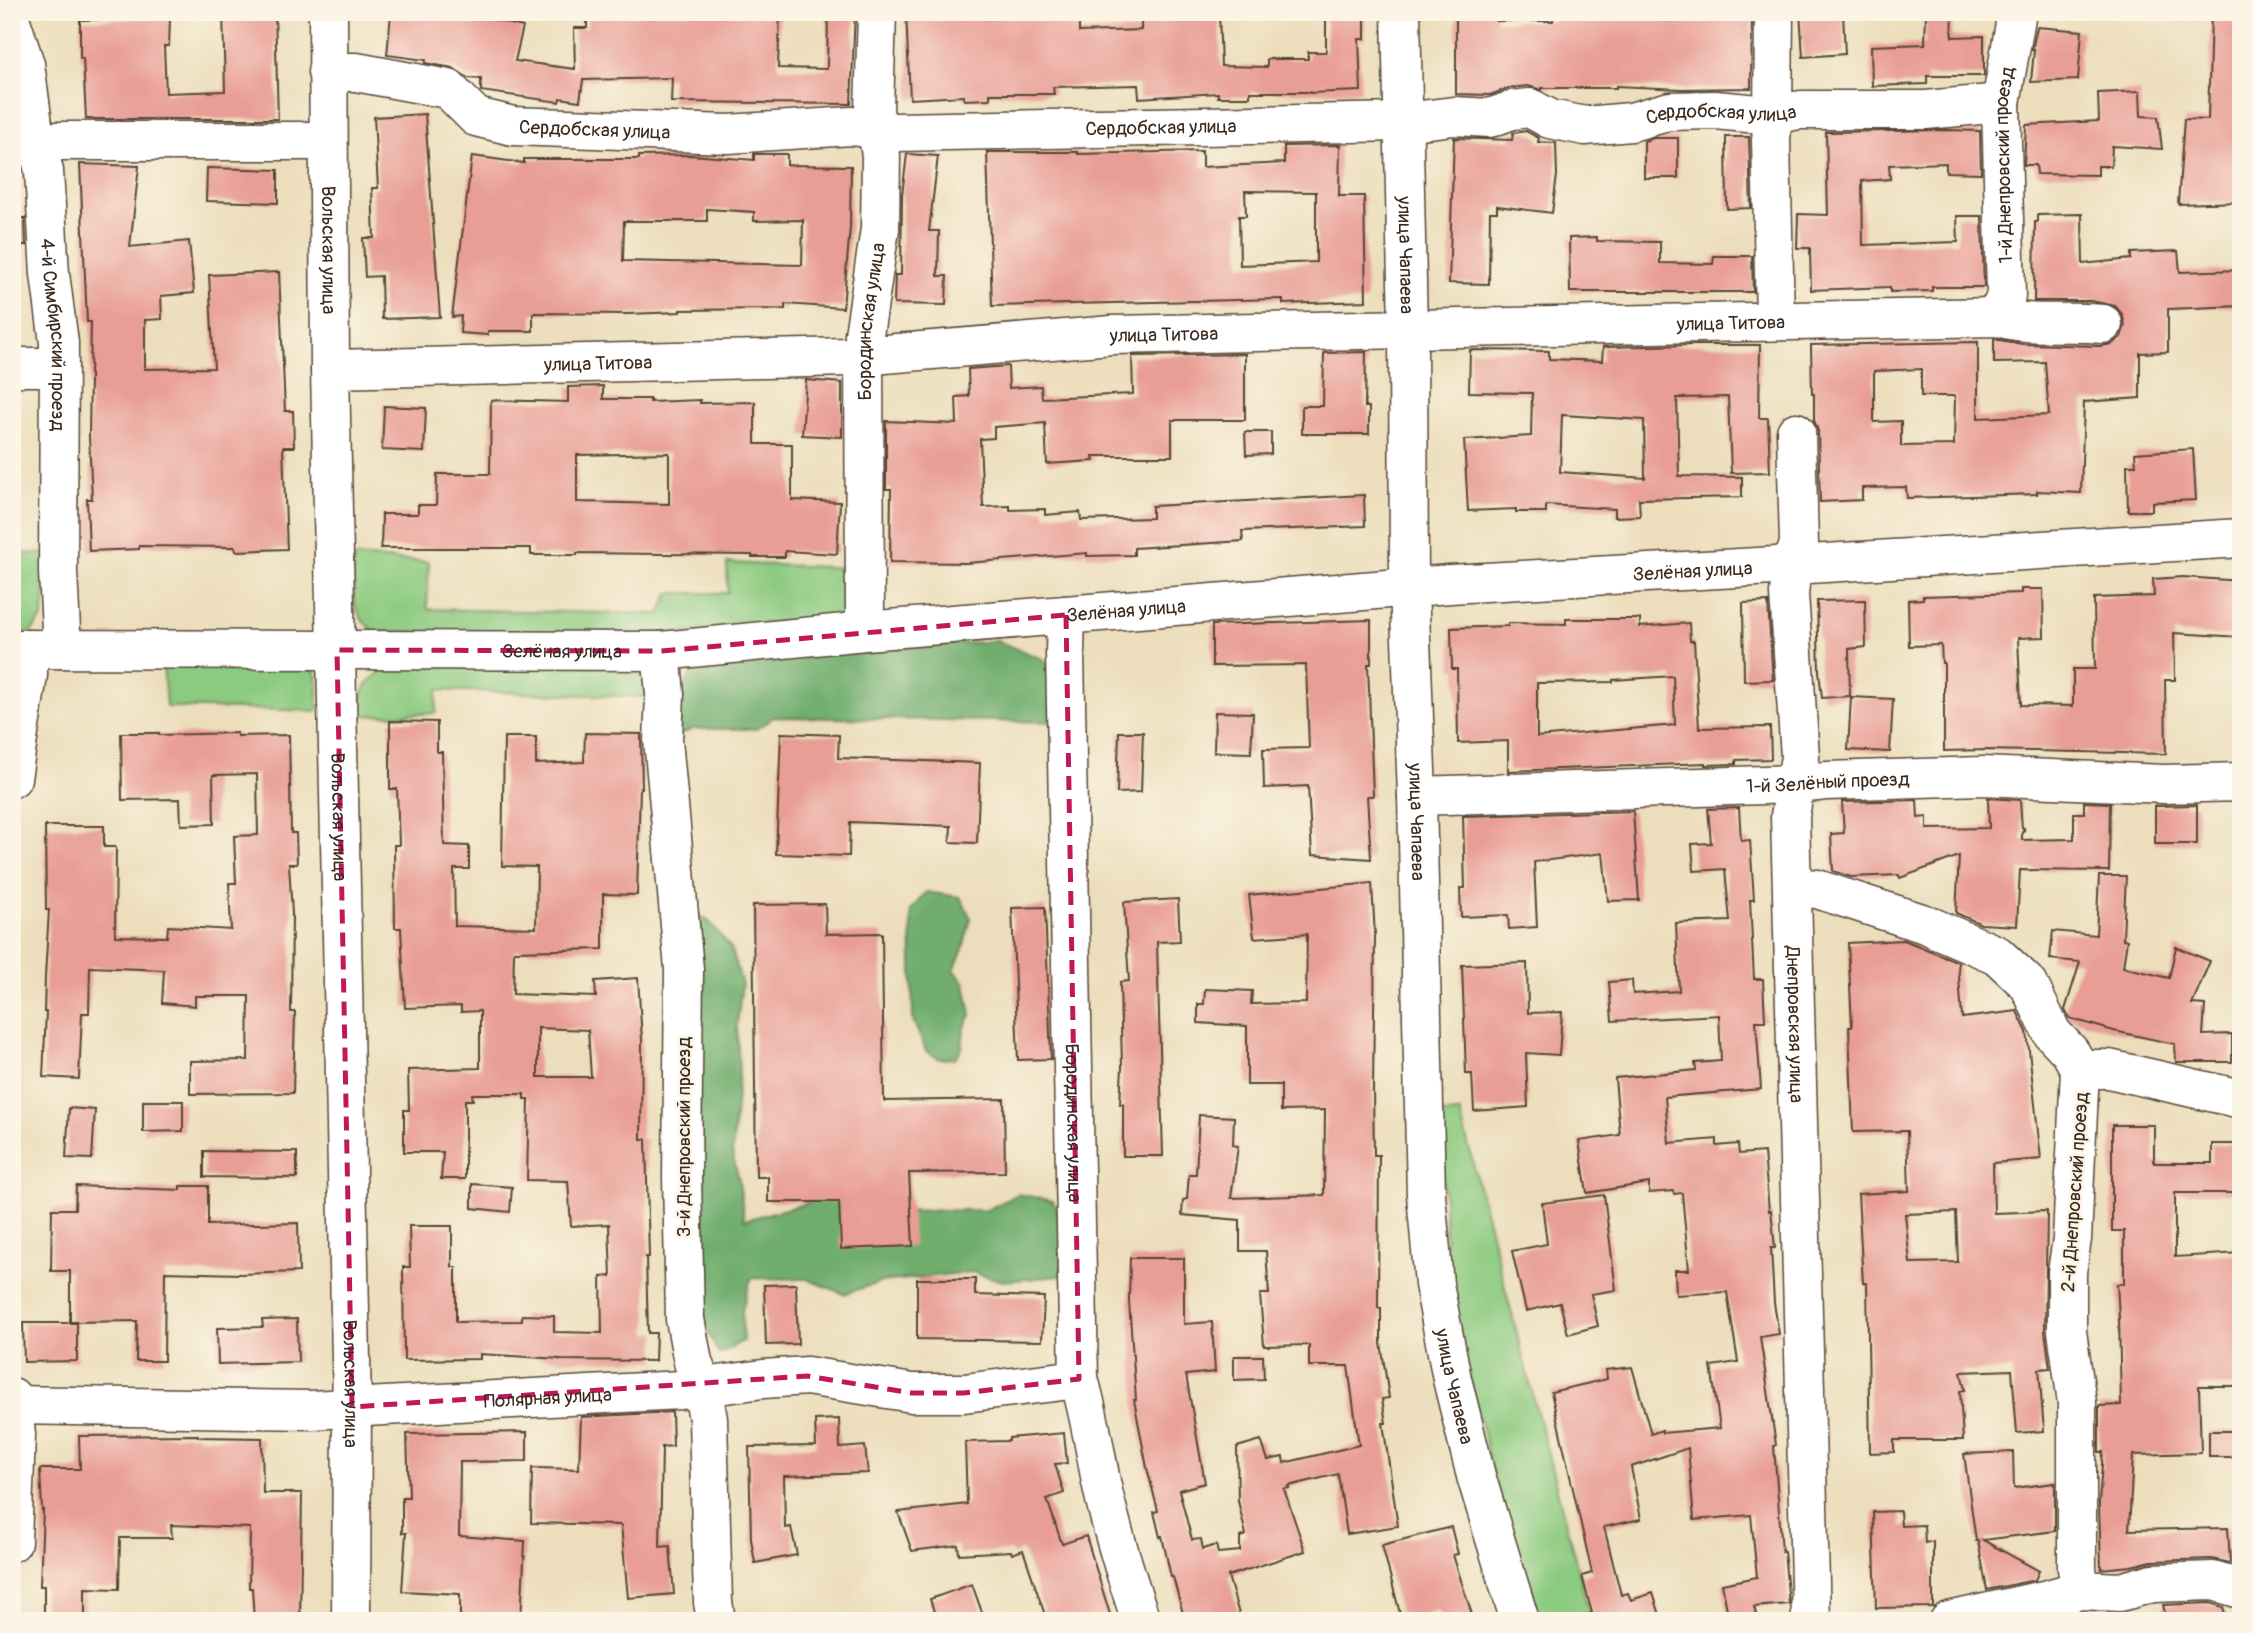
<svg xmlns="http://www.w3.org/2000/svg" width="2253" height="1633" font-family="Pangolin,sans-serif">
<rect width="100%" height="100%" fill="#fcf5e5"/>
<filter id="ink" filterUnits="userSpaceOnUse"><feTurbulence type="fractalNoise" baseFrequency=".0143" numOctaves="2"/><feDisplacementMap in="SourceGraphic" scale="14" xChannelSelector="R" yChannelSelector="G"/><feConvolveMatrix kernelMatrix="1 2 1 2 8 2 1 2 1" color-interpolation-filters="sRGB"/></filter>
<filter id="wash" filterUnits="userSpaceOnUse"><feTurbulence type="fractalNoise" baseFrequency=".00686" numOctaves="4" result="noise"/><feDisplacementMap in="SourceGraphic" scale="28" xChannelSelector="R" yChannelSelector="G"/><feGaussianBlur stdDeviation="1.57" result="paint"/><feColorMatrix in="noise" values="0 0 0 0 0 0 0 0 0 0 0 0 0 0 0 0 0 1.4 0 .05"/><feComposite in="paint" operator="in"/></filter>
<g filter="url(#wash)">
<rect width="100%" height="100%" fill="#ecdebc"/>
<g fill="#8cca80" stroke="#647a4f" stroke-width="2">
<path d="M12,553L47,554L43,617L30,633H12Z"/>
<path d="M354,557L429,562L427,609L660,614L669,593H728L727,563L852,568L850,603L842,615L657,636L376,632C348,615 353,586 354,557Z"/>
<path d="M300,664L315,672L318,685L317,711L166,707L163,665Z"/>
<path d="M387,666H624L646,679L651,697L437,690L436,713L358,716C362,688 365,684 387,666Z"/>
<path d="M1460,1113L1591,1621H1540L1492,1471L1447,1283L1441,1114Z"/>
</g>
<g fill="#71ae6e" stroke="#566c46" stroke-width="2">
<path d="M997,641L1043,659L1056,670L1057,722L774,717L756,729H693L672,738L680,692L696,666L716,661Z"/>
<path d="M926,892L960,897L971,918L963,949L954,970L965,983L971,1015L964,1028L962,1048L955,1058L940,1059L926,1051L913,1020L911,910Z"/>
<path d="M694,915L707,919L731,948L742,984L737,1025L739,1072L732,1153L739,1180L744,1220L812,1202L824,1186L869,1211L987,1210L1018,1194L1053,1201L1065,1228L1061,1276L1003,1281L972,1272L881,1282L844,1294L807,1279L751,1278L742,1310L743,1341L719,1354L704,1325Z"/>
</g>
<g id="blocks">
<g fill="#e89d95" fill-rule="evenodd">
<path d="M223,12H275L278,119H86L83,58H80V20L170,18L169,46H164L166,93L225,91Z"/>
<path d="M587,12H780L778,68L827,69L828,12H855L851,104L671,102L672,78L583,80L580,101L560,98L559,102L481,91V79L468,78L453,68L425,63L426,60L387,55L391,14L452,19L453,13L476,15L523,27L515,61L575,69L574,28H587Z"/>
<path d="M906,12H1079V32L1141,30V19H1146V12H1219L1221,66L1267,67V59H1308V52H1326V12H1365V39H1359L1361,91L1309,93V92H1250V97H1218V93L1139,98L1138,85L1053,87L1054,94H990V99L964,100V96L910,99Z"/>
<path d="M1456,12H1496V21H1553V12H1630V17L1714,21V14L1752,15L1751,88L1682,89L1616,86V88H1542V90L1528,86L1509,88L1490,95L1456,94Z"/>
<path d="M1800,12H1843L1845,54L1803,57Z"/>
<path d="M1926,12H1953L1952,37L1984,36V76H1927V84L1872,86L1871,46L1925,44Z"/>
<path d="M2211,12H2241V202L2178,204L2184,119L2208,120Z"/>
<path d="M2037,27L2082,31L2078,80L2031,82L2034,50H2032Z"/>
<path d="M2140,91L2141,116L2158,117L2162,149L2112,146L2111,166H2098V175L2037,174L2036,165H2024L2026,125L2099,121L2098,93Z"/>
<path d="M425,114L440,317L382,319L381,276L365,277L363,238H374L372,188H378L374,117Z"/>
<path d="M1947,130L1980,131L1981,173L1946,172V163L1889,165L1890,179L1862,181L1863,245L1958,242L1957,216H1982L1984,287H1932V291L1890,292V287L1811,290L1810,248H1797L1798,214L1828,215L1826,132Z"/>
<path d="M1526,131L1539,138L1538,142L1556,143L1557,175L1552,213L1497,206V212H1490L1489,284L1449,283L1454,138L1512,140L1513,133Z"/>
<path d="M1726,137H1749L1751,208L1727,209Z"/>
<path d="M1654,138H1678V178H1644V141Z"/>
<path d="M1340,145L1339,196H1364L1366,301L1283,304V299L992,306L987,152H1078V154L1202,151V167L1284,163V146ZM1245,191L1316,192V262L1240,265L1239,216H1246Z"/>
<path d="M754,154H787V165L851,166L850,227L843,308L785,304V309L680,310V312L627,314L533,313V331H488V335L460,333L461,316L452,317L472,156L524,163V159H639V156L691,155L754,160ZM707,209L754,212V221L803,220L802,265L623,261L624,221H707Z"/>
<path d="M907,154L938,156L929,231H939L938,276H947L946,305L894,304L895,275H901L902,195Z"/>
<path d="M80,164L139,166L130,247L189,241L194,293L161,296L162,319L145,320V369L214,368L209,275L279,272L285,411H293L294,447H283L287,549L236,551L235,547L139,546V549L89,551L87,499H92L89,436L91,322H87Z"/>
<path d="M207,168L278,170V203L206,201Z"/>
<path d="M2082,214L2083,264L2131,259V253L2178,251L2180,272L2241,270V306L2168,309V352L2140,353V398L2084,402L2081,493L2037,491V494L1907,498L1906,487L1862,488V500L1820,502L1818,431L1814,420V394H1812L1811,345L1978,342V418L2049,415L2045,362L1994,363V339L2022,344L2101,346L2112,344L2121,337L2125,325L2122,314L2115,306L2091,301H2034L2035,222H2037V215ZM1921,369V396H1955L1954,445L1901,446V421L1874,422V371Z"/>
<path d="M12,218H25L26,245H12Z"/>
<path d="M1597,237V241L1660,242V263L1713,264L1714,256H1752L1753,292H1570L1569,238Z"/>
<path d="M1694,345H1760L1759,418H1768L1770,472L1731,473L1728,397L1677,398L1679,476L1742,477V497L1639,499L1640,516L1615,517V509L1546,505V512H1516V509L1468,511L1464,440L1531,436L1532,393L1469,392L1470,350L1549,351V359L1602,361L1603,347ZM1562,415L1644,420L1645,478L1560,472Z"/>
<path d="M1366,352L1365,407H1369V434H1302V406H1323L1324,353Z"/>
<path d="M1245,354V420H1172V456H1093L1094,461L1047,464L1045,423L994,427V438L980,439L983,507L1010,506V510L1045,509V515L1080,512L1081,520L1152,518V506L1364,495L1365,526L1242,531L1243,541L1134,548V555L1087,556V553L967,563L890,562L891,489H886V421L957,424L956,397L969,396L968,369L1008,366L1009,388L1041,386L1042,398L1133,394L1132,356Z"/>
<path d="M806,380L842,383V437L802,435Z"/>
<path d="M603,386V399H650V402L700,400V403L755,402V444H792V500L840,502L837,554L785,551V557H752V555L577,553V555H531V548H381L382,514H418V505H436L437,474H490L491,400L568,402V387ZM669,453V504L577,502V455Z"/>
<path d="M384,406L426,408L424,452L382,450Z"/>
<path d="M1245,432H1271V454L1246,455Z"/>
<path d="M2193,449L2196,500L2152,502V511H2128L2127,465H2136L2135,453Z"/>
<path d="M2183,577L2241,581V637L2174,633L2175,680H2165L2166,754L1987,750L1944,751V663H1942L1941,645L1909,646L1908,600L1923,599V596L2021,593V589H2043L2044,637L2018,638L2021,705L2073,706V669H2095L2094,598L2154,596L2153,579Z"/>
<path d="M1865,600L1866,647L1849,649L1850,696L1822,698L1819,671L1817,601Z"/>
<path d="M1768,602L1773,680L1744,681L1743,603Z"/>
<path d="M1566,619H1640V627L1689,623L1690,641H1694L1699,728L1770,727L1771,759L1736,760V764L1705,765V763L1508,771V741L1458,743L1457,669H1452L1451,628L1508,626V623L1566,624ZM1673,676L1675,725L1537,737V683L1613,682V680Z"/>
<path d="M1371,620V664H1368L1373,796H1367L1371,859L1312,855L1308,786L1264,788L1263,749L1309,748L1306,665L1212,666V625Z"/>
<path d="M1851,697L1893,699L1890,752L1848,750Z"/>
<path d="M1215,712L1253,713L1251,753L1214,752Z"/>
<path d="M390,721L437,722V752H442L444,845L469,846V869H454L455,926L536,928L537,867L502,866L504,737H536V764L584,762L585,733L641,734L642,788H640L637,895L603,894V949L514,951L513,994L596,997L595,981L638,978L642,1040L641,1139H646L649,1257H646L648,1333H656L655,1361L560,1360V1359L480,1354V1359L404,1360L403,1267H410L409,1226H452V1267H456V1322L522,1321V1315L554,1316V1332L602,1333L601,1277L611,1276L609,1224L571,1226L568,1181L527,1180L529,1099H524V1094H472L473,1100H465V1179H441L443,1152H404V1110H409L408,1070L480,1068V1011L461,1012V1006L405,1008L401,928H395L394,845H399L397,789H390ZM538,1028L588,1030L591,1077H538Z"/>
<path d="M1119,732H1143L1141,792L1117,793Z"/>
<path d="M121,733H159V735L237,733V736L289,735L291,833H296L297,864H289L292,914L291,1012H295L293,1093L190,1094V1061L248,1060L249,996H195V1006L162,1003L164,970L90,967L89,1013H82L79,1079L43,1077L46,1012H44L45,977L49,910H46L45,826H104V847H116L115,936L167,937L168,926L231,930L229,883H236L234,836L258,835L257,774L213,775L214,824L181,825L180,799L122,800Z"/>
<path d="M781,733L839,735L838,758L980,763L977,843L950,842L951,826L850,822L849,856L776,854Z"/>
<path d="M1988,798L2020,800L2022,828H2024V831L2022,832V840L2074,839V813H2084V802L2110,803L2109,871L2020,870L2017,926L1981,924L1956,913L1959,856L1900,878L1899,875L1851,877L1833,871L1831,834L1844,833L1842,802L1917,800L1918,818L1927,817V829L1989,828Z"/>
<path d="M2197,805V844H2155V806Z"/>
<path d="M1739,808L1741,841L1750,840L1754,900H1750L1754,979H1763L1765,1021H1756L1761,1089L1665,1097L1669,1143L1717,1139V1146L1738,1144L1739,1154L1764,1152L1769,1211L1771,1210L1775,1248H1771L1774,1303L1779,1334L1760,1337L1776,1445L1774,1446L1782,1551H1784L1789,1604L1754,1607L1756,1614L1729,1620L1722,1584L1757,1577L1751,1515L1694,1520L1688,1448L1631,1467L1641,1519L1604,1527L1621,1595L1628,1593L1631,1600L1653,1593L1662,1621H1582V1616L1592,1613L1582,1576L1592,1573L1551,1392L1607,1379L1606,1370L1632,1367L1651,1434L1662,1430V1433L1720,1428L1711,1366L1738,1362L1727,1292L1676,1295L1675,1270H1689L1682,1193L1674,1194L1673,1191L1649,1193V1183L1587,1193L1579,1141L1620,1135L1615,1078L1696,1070L1695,1063L1721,1061L1719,1015L1612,1021L1609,982L1632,980L1633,994L1679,991L1676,923L1730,921L1725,869L1694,871L1692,844L1711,843L1708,809Z"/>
<path d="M1633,811L1639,900L1608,901L1603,853L1534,862L1537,927L1509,929L1508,915L1461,917L1460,888H1465L1463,816Z"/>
<path d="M2099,876H2126L2123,939L2127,940L2123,967L2169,978L2176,947L2210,961L2192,1004L2205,1005L2203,1035L2232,1034V1062H2176L2175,1044L2114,1031L2069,1018L2065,1010L2080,962L2050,959L2053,931L2096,935Z"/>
<path d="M1372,883L1375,937L1373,1087L1374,1155H1379L1378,1308H1381V1343L1389,1398L1382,1399L1386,1423H1383L1398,1526L1347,1534L1338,1474L1289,1486L1290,1488L1284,1489L1305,1551L1228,1576L1241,1621H1185L1173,1577H1171L1162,1536L1160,1537L1154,1512L1158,1511L1147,1468L1134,1400H1136L1129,1301L1130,1258H1184V1324L1212,1322L1215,1372L1186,1375L1205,1483L1179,1490L1192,1540L1201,1539L1203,1549L1216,1545L1218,1553L1240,1551V1537L1246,1535L1238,1501L1237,1447L1261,1440L1268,1460L1283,1457L1284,1463L1359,1445L1348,1366H1309V1345L1264,1346L1260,1294H1269L1266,1251H1240V1220L1182,1215L1183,1200L1187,1199L1189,1174H1196L1199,1115L1234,1117L1233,1145L1238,1146L1231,1198L1324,1195L1325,1110L1281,1111V1085H1247V1026L1198,1023V1004H1204L1205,989L1252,991L1251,1004L1306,1003L1307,934L1254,938L1249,895Z"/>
<path d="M1178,899L1180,941L1157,942L1163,1156H1123V1104H1120L1122,1067L1120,982L1129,981L1124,902Z"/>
<path d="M825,904L826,934L882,933L884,1101L1004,1099L1005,1172L909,1173L913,1246L841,1249L839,1202H768V1177H756L753,905Z"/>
<path d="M1045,907L1051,1059L1018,1060L1012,908Z"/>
<path d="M1904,940L1958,962L1962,1018L2017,1011L2027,1032L2041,1159L1993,1163L1994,1213L2047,1211L2045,1331L2050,1368L2039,1369L2044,1431L2017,1433L2012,1370L1961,1372L1965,1390L1960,1391L1963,1440H1894V1452L1870,1453L1867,1283H1863L1858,1194L1909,1191L1907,1131L1853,1132L1849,1027H1852L1848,943ZM1956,1212L1958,1262L1910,1263L1905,1214Z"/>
<path d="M1527,963L1528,1013L1562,1012L1559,1055L1526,1053L1528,1107L1474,1111L1472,1074H1466L1462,965Z"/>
<path d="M143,1101H183V1131L143,1132Z"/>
<path d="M69,1108L95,1110L92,1159L66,1158Z"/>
<path d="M2112,1125H2154V1163H2212V1144H2241V1193H2175V1257L2241,1253V1386H2199L2201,1453L2133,1455L2129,1530L2228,1528L2230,1563L2212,1559L2152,1561L2131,1566L2101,1569L2099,1503L2103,1452H2099V1406L2121,1405L2119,1317L2117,1284H2124V1231H2112Z"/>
<path d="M204,1151L297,1152V1178L204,1177Z"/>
<path d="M472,1184L512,1187L510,1212L472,1208Z"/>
<path d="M76,1186L180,1190V1186H208V1225L298,1223L299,1272L240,1274L165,1272L164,1361H136L137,1321L70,1322V1271H51L52,1209H75Z"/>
<path d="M1604,1195L1616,1290L1591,1294L1598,1326L1568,1334L1560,1303L1526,1311L1512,1251L1547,1244L1542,1203Z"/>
<path d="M917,1279H975V1295L1044,1297L1042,1341L917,1339Z"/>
<path d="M796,1284L798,1344L766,1345L764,1285Z"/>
<path d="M297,1319L298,1362L218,1364L217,1328L263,1327L262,1320Z"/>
<path d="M23,1323H77V1361L24,1362Z"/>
<path d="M1234,1356H1263L1264,1379L1234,1380Z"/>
<path d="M672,1412L673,1446L662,1447L660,1547L670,1546L674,1594L628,1598L621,1525L531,1523L532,1468L579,1469L581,1417Z"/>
<path d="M839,1419L840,1448L865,1446L868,1473L784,1476L785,1528L791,1527L797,1555L755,1563L751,1539L749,1447L816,1446L815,1420Z"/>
<rect x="2209" y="1431" width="32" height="26"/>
<path d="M527,1432V1461L460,1462L459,1536L525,1541L521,1621H460V1594L402,1591L406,1533H402V1497H409L407,1434Z"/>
<path d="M1064,1433L1067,1463L1055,1464L1064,1493L1047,1499L1062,1544L1086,1536L1112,1621H1047L1023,1550L1012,1554L1011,1551L959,1554L958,1545L912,1551L898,1512L967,1504L965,1442L1009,1441V1438Z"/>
<path d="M198,1435V1437L262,1438L263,1493H302L300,1621H254L252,1588H249L250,1528L171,1525L172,1538H120L119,1589L85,1588V1621H44V1586H40L43,1510H42L40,1469H80L79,1436Z"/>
<path d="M2013,1452L2014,1488L2055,1483V1531L1983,1540L2039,1571L2035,1580L1987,1590L1978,1541H1976L1964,1454Z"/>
<path d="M1900,1511L1901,1526L1924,1525L1925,1543L1933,1541V1607L1876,1608L1873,1512Z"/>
<path d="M1451,1527L1458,1554L1453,1555L1474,1621H1441L1438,1610L1402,1621L1382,1545Z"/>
<path d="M972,1584L985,1621H937L930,1599Z"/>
<path d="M2210,1603L2223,1607L2227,1621H2167L2163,1605Z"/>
</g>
</g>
</g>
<g filter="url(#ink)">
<use href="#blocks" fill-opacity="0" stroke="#564536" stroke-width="2"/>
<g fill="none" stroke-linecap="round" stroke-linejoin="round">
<defs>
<g id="minor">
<path id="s1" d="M328,12L330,369L352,1407L351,1621"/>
<path id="s2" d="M1401,12L1408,328L1409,587L1417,796L1426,1195L1434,1284L1452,1379L1476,1476L1520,1621"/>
<path d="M1774,12L1773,114L1771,140L1775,320"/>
<path id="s3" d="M12,24L25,64L33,124L44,171L50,274L59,343L58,572L62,649"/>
<path id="s4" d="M327,72H356L448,89L476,117L513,126L728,134L852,126L896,132L1403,122L1454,116L1490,118L1512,110L1530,108L1550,119L1585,126L1631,122L1670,111L1715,110L1748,113L1773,114L1801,110H1926L2001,103"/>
<path d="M12,145L58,141H328"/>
<path id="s5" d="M1997,317L2006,296L2001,103L2017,12"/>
<path d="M12,367H58"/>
<path id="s6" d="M330,369L849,357L1112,335L1997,317C2031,327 2068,320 2103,324"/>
<path id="s7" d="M1796,432L1799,544L1792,565L1789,594L1800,757L1790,816L1811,1621"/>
<path id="s8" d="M1066,615L1065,653L1079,1379C1090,1416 1095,1453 1103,1491C1113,1535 1127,1578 1141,1621"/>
<path id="s9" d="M865,631L864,335L880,229L881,156L874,110L877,12"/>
<path id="s10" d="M12,649L661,651L865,631L1450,584L1792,565L2241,538"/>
<path d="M661,651L665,694L663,740L684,969L682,1177L685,1319L693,1362L702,1387L708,1419L713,1602L716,1621"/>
<path d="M12,778L28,675V649"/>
<path id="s11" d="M1417,796L1794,784L1827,781L1982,776L2164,784L2241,782"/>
<path d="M1793,887L1817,889L1925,924L1997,955L2029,985L2052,1033L2070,1052L2080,1069L2072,1239L2067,1272V1331L2077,1403V1568L2080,1590"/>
<path d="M2080,1069H2109L2241,1099"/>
<path d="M12,1397L16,1435L12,1542"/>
<path id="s12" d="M12,1405L311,1410L681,1390L763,1379L807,1376L912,1393H964L1079,1379"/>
<path d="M1949,1621L2048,1599L2080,1590L2120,1592L2153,1583L2213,1581L2241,1589"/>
</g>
</defs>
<use href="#minor" stroke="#564536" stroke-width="41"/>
<use href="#minor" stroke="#fff" stroke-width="38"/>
</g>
</g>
<path fill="none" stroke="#c2185b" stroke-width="5" stroke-dasharray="14 9" stroke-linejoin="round" d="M1066,615L1079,1379L964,1393H912L807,1376L352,1407L337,650L661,651Z"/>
<g text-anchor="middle" stroke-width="5" stroke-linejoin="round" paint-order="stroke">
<g font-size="19" fill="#3b2a1e" stroke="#fcf5e5">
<text dy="7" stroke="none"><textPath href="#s4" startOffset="1416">Сердобская улица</textPath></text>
<text dy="7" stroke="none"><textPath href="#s4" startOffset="849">Сердобская улица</textPath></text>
<text dy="7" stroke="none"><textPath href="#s4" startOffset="282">Сердобская улица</textPath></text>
<text dy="7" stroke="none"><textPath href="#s5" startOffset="154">1-й Днепровский проезд</textPath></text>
<text dy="7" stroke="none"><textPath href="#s1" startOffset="238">Вольская улица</textPath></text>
<text dy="7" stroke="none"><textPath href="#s2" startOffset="243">улица Чапаева</textPath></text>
<text dy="7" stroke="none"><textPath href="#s9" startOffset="310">Бородинская улица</textPath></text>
<text dy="7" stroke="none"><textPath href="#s6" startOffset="1402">улица Титова</textPath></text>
<text dy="7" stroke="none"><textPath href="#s3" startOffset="315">4-й Симбирский проезд</textPath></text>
<text dy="7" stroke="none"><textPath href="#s6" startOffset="835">улица Титова</textPath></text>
<text dy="7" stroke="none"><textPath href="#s6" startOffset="268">улица Титова</textPath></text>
<text dy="7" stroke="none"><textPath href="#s10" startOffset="1684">Зелёная улица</textPath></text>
<text dy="7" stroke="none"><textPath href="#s10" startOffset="1116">Зелёная улица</textPath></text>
<text dy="7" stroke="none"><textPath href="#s10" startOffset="550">Зелёная улица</textPath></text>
<text dy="7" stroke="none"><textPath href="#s11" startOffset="411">1-й Зелёный проезд</textPath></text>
<text dy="7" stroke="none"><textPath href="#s1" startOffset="805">Вольская улица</textPath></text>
<text dy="7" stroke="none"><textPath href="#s2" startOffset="810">улица Чапаева</textPath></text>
<text dy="7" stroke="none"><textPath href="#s7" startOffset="595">Днепровская улица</textPath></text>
<text dy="7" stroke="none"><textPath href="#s8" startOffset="508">Бородинская улица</textPath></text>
<text transform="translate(683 1137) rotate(-90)" y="7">3-й Днепровский проезд</text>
<text transform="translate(2074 1192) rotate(-86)" y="7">2-й Днепровский проезд</text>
<text dy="7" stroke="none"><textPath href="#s1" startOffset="1372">Вольская улица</textPath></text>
<text dy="7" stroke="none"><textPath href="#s2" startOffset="1377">улица Чапаева</textPath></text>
<text dy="7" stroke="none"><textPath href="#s12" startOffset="536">Полярная улица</textPath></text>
</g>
</g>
<rect width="2253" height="1633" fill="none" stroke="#fcf5e5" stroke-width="42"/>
</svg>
